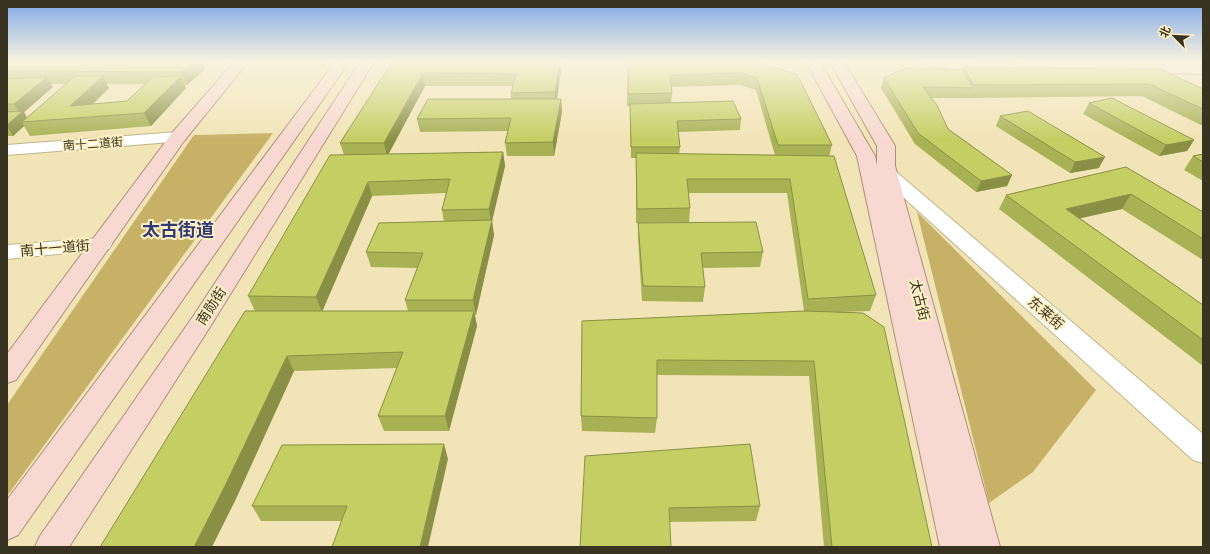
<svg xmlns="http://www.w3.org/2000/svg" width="1210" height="554" font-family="'Source Sans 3','Noto Sans SC',sans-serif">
<rect width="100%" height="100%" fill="#f1e4b6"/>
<g fill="#c7b167">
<path d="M273,133L7,496V405L194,135Z"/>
<path d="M917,212L1096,390L1033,472L989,503Z"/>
</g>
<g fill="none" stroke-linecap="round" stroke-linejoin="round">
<defs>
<g id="minor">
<path d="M178,132L184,133L186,137L184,141L7,155V145Z"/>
<path d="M888,169L894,170L1203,434V463L1193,460L882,178L879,174L882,170Z"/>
<path d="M102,238L109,239L112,244L109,249L7,259V245Z"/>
</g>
<g id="major">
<path d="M234,62H248L184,141L16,380L7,383V354L172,133Z"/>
<path d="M335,62H349L18,535L7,540V500Z"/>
<path d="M360,62H374L210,327L69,547H35L40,536L194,315Z"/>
<path d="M806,62H820L875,156L877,166V146L830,62H844L895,146V166L1000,547H940L857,156Z"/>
<path d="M924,62L1009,64L1014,65L1016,68L1014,71C990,77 956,69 931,66L926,65Z"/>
<path d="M1132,65L1203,66V74L1127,72L1125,69L1127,66Z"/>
</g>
</defs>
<use href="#minor" stroke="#c1b488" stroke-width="2"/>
<use href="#major" stroke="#b08e7f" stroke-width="2"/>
<use href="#minor" fill="#fff" fill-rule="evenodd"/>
<use href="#major" fill="#f7d9d1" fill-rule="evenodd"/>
</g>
<g fill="#a9b155" fill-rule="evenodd">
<path d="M7,62H202L205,69L187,85H184L186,88L151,126L30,136L24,126L13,136H7ZM50,84H67L27,118L24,112L53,87ZM107,84H145L127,101L93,104L109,88Z"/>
<path d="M392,62H560L561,70L557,99H561L562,112L554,156H507L505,143L508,131L420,132L417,119L511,99V93L513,86H425L388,154L503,152L505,166L492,221L494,235L476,315H475L477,326L449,431H384L378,416L397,368L294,371L234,503L255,311L248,296L344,155L340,143ZM446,193L442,210L444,222L366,252L371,267L418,268L405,300L408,311H322L372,196Z"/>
<path d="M628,62H755L832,145L829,156L876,295L870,311L843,312L932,547H824L809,376L657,375V418L655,433L582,431L581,416L582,321L804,311L787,193H688L690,208L689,222L636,223V158H631L630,106H627ZM740,85L756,90L775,155L679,154L680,147L678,132L740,130L741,119L671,103L672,93L671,87Z"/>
<path d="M963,67L1160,69L1203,89V126L1142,96L970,98H931L948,129L1012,175L1007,186L976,192L915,144L881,88L884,78L962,70Z"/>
<path d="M1089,103L1194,140L1187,151L1159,156L1083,114Z"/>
<path d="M1000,116L1099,168L1070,173L996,126Z"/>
<path d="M1203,154V181L1184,170L1193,156Z"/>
<path d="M1126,167L1203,212V260L1122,209L1080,218L1203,305V366L999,209L1006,195Z"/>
<path d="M638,223L763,252L760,267L703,268L705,287L703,302L642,301L638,238Z"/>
<path d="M585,456L760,506L756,521L670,522Z"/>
<path d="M448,459L341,521H261L252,506Z"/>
</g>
<g fill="#899045">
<path d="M194,62H202L205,69L187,85L182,72Z"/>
<path d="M560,62L561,70L556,105L555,92Z"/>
<path d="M423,73L425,86L387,157L384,143Z"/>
<path d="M103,76L109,88L78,118L70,106Z"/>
<path d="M181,76L186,88L151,126L144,113Z"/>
<path d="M47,77L53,87L24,112L29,121L22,122L24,126L13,136L7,126V125L20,113L14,104Z"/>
<path d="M561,99L562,112L554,156L553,142Z"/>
<path d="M1194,140L1187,151L1159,156L1166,145Z"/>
<path d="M503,152L505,166L492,221L494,235L476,315L473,300L491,223L489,209Z"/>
<path d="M1105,157L1099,168L1070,173L1075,162Z"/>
<path d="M1012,175L1007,186L976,192L981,181Z"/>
<path d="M368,182L372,196L322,312L316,297Z"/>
<path d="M1131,194L1122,209L1059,223L1066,209Z"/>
<path d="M474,311L477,326L449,431L445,416Z"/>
<path d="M287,356L294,371L234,503L212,547H194Z"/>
<path d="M444,444L448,459L428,547H420Z"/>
</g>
<g fill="#c4ce63" stroke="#899045">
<path d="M7,62H194L182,72L7,71Z"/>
<path d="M392,62H560L555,92L511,93L516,74L423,73L384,143H340Z"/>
<path d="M628,62H755L797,74L832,145H778L757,78L741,73L670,75L672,93L628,94Z"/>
<path d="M963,67L1160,69L1203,89V109L1149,84L974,85Z"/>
<path d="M905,68L962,70L973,88L923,87L937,105L948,129L1012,175L981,181L918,133L884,78Z"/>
<path d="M75,76H103L70,106L127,101L153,77L181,76L144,113L22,122Z"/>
<path d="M47,77L14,104H7V79Z"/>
<path d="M1112,98L1194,140L1166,145L1089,103Z"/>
<path d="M428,99H561L553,142L505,143L511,118L417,119Z"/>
<path d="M733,101L741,119L677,121L680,147H631L630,104Z"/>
<path d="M23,111L7,125V112Z"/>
<path d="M1028,111L1105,157L1075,162L1000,116Z"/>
<path d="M503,152L489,209L442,210L450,179L368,182L316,297L248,296L330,155Z"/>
<path d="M636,153L834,156L876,295L808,299L790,179H687L690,208L637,209Z"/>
<path d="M1203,154V162L1193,156Z"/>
<path d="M1126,167L1203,212V239L1131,194L1066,209L1203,305V340L1006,195Z"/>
<path d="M492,220L473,300H405L423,253L366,252L379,223Z"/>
<path d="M756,222L763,252L701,253L705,287L643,286L638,223Z"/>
<path d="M245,311H474L445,416H378L403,352L287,356L224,488L194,547H100Z"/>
<path d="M805,311L863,313L884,327L932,547H832L814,361L657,360V418L581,416L582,321Z"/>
<path d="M444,444L420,547H332L347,506H252L282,445Z"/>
<path d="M750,444L760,506L669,508L671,547H580L585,456Z"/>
</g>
<linearGradient id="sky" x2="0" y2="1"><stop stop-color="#80a8ea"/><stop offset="0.44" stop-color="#f9f3de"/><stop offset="1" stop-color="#f9f3de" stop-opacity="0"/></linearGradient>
<rect width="1210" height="140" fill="url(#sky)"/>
<g text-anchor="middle" stroke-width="4" stroke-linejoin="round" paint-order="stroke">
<g font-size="12" fill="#383321" stroke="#fff1c3">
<text transform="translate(93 144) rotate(-4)" y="4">南十二道街</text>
</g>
<g font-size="14" fill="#383321" stroke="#fff1c3">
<text transform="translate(55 248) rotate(-5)" y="5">南十一道街</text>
<text transform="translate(920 300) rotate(76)" y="5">太古街</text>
<text transform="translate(211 306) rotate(-57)" y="5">南勋街</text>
<text transform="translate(1046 313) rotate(41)" y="5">东莱街</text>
</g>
<g font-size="18" font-weight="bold" fill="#313a75" stroke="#fff1c3">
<text x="178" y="236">太古街道</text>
</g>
</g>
<rect width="1210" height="554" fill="none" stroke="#383321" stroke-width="16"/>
<g transform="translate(1174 36) rotate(294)" stroke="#fff1c3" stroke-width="3" paint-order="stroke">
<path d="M0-3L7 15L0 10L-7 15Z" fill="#383321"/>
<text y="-6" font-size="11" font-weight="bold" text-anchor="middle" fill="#383321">北</text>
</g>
</svg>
